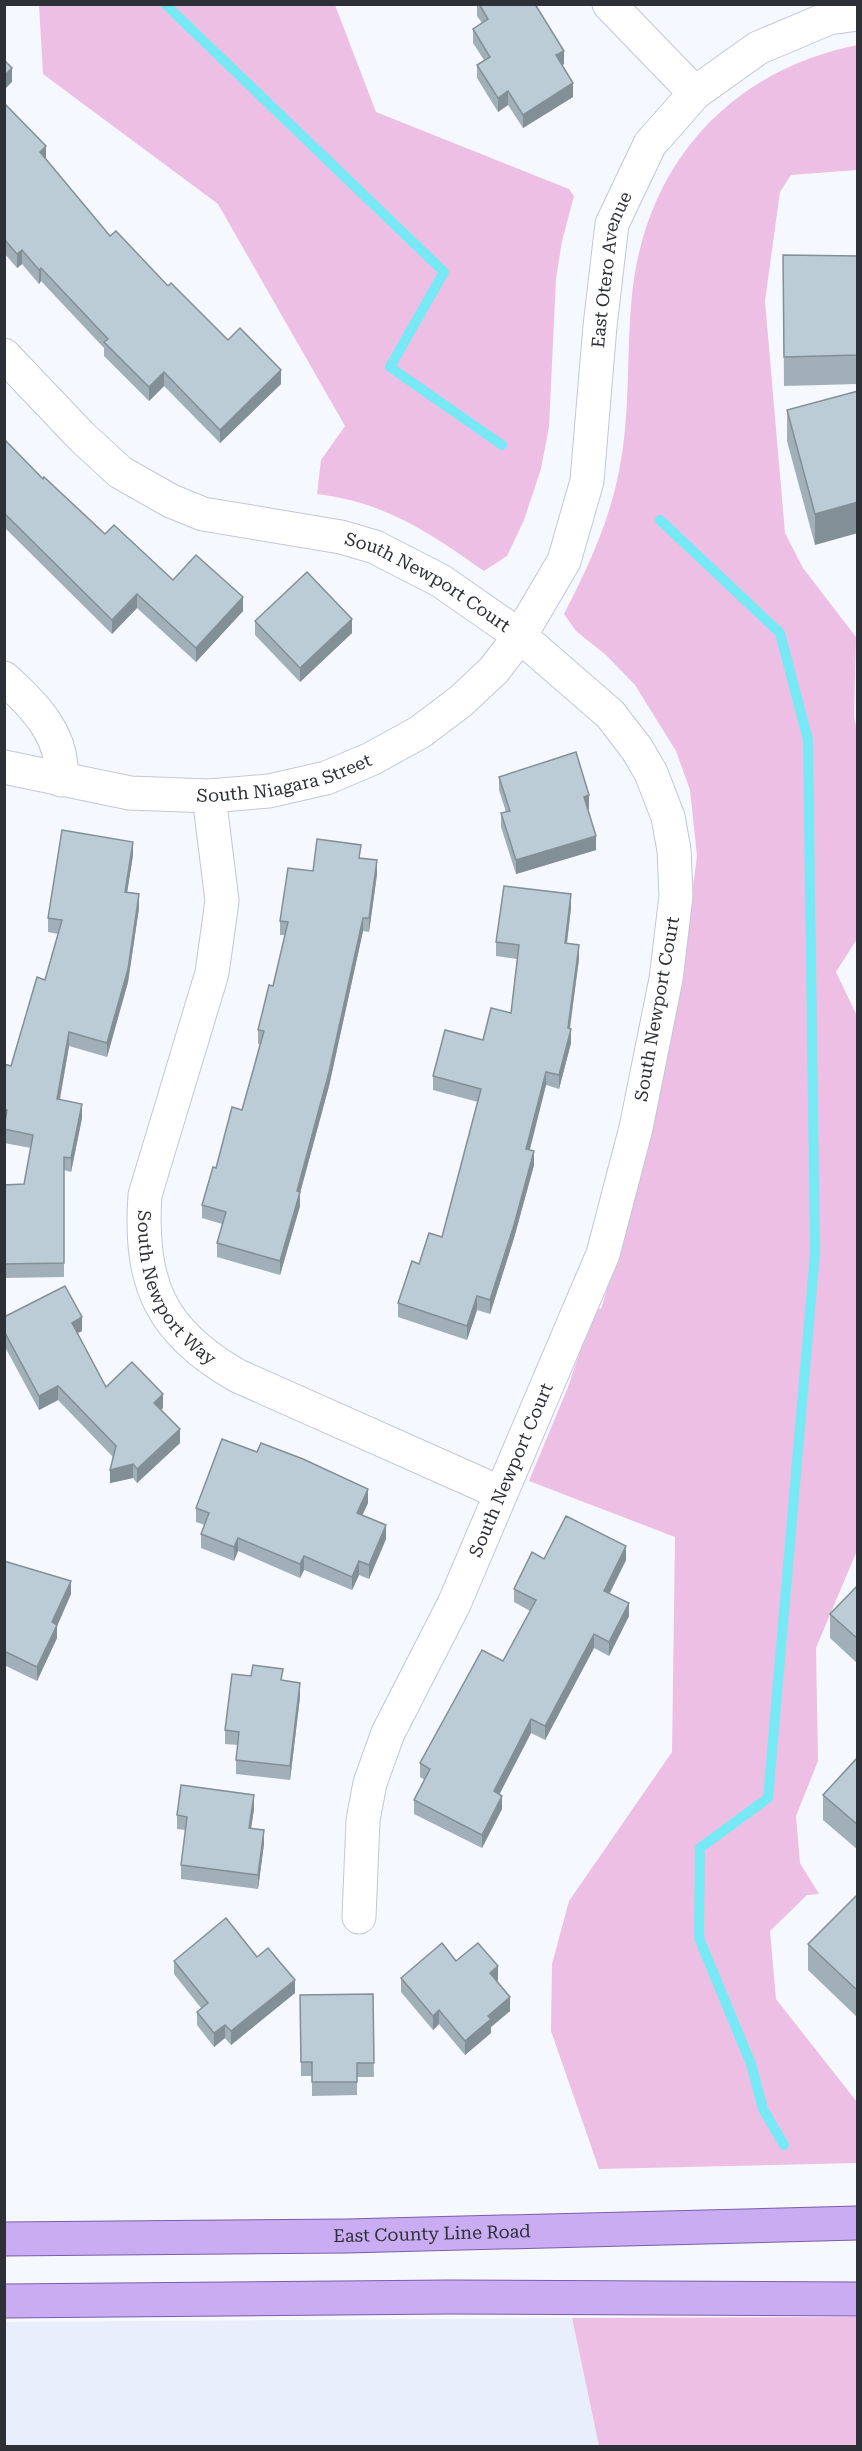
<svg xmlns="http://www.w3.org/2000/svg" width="862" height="2451" font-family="'Roboto Serif',serif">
<rect width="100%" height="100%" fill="#f5f8fe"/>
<path fill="#e8eefc" d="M572,2318L599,2446H5V2322Z"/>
<g fill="#eebfe4">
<path d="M39,5H335L376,112L569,189L574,196L562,241L556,279L549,427L541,469L524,520L507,556L484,571C428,532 387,503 317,494L321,460L345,426L218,204L43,74Z"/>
<path d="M857,45V170L791,175L780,192L765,301L785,533L803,568L856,637L854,716L858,736L857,939L836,972L858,1018L857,1538L856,1553L816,1648L818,1761L796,1816L800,1863L819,1894L807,1895L770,1931L776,1999L857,2102V2163L599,2169L551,2031L552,1964L569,1901L672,1752L675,1537L529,1481L568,1387L595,1307L601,1309L639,1182L654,1118L677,1009L697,856L690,790L676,751L635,685L606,655L576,631L564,614C588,567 609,523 619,471C631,413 626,354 632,295C645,165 729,71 857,45Z"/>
<path d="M857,2317V2446H599L572,2318Z"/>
</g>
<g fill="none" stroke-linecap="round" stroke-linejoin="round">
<g stroke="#76e9f4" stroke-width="10">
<path d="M165,4L444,272L390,367L502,445"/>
<path d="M660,520L780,633L808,740L815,1253L768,1798L700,1848L699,1938L751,2064L763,2109L784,2145"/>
</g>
<defs>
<g id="minor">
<path d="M609,4L695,93"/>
<path id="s1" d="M4,355L82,437L120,472L171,501L203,514L341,537L375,547L441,581L520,636L610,714L637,749L651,773L668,817L674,850L676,896L666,979L636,1128L603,1254L454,1604L388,1733L370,1783L363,1820L359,1917"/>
<path d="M4,678C35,706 65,736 61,780"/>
<path id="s2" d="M4,767L130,793L209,796L269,791L326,778L371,759L420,732L461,701L494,670L520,636L564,561L587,481L600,326L612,224L650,144L695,93L758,48L829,18L858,14"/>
<path id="s3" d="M209,796L222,901L212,973L145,1195C139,1283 160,1332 238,1376L501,1493"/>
</g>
<g id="major">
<path id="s4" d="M4,2239L347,2236L858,2223"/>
<path d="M4,2301L449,2297L858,2299"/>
</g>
</defs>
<use href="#minor" stroke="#c1c7d8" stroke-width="35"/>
<use href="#major" stroke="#7b5daa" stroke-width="35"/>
<use href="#minor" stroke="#fff" stroke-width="33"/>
<use href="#major" stroke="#c9acf2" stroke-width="33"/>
</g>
<g fill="#a1afb9">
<path d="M477,4H535L564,64L562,65L573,97L523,128L508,105L498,112L477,78V65L484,60L473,43V29L482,23L477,16Z"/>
<path d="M4,103L46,160L110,236L228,340L281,384L220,443L164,386L149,401L104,356V348L41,281L39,284L22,264L17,268L4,253Z"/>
<path d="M783,255L858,256V384L784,386Z"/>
<path d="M858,391L815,545L787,441V410Z"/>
<path d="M4,439L43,479L105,534L173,580L243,611L196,662L137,608L112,634L4,527Z"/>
<path d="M255,621L352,633L300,682L255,635Z"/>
<path d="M499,777L589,809L588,810L596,850L516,874L501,827V813L506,812L499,790Z"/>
<path d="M133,855L127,892L139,908L128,982L107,1057L69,1046L60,1100L82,1118L71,1172L64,1170V1277L4,1278V1185L24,1184L31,1148L4,1143V1064L11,1066L45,980L58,934L48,932V918Z"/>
<path d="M361,858L377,874L369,932L363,931L329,1086L300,1193V1206L280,1275L217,1257V1243L222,1224L202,1218V1205L216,1168L242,1110L260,1044H258V1030L273,986L285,935H280V921L313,871Z"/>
<path d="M571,908L567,944L579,959L570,1029L571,1043L559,1089L546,1085L530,1150L534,1165L514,1238L490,1314L477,1310L467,1340L398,1317V1303L419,1264L442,1237L478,1102L433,1090V1076L483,1040L511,1013L517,959L496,956V942Z"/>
<path d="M4,1317L82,1331L77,1333L106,1387L163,1408L161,1410L180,1443L137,1483L133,1478L110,1483L113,1457L58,1400L39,1410L4,1345Z"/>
<path d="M368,1503L362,1515L386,1539L369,1579L359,1575L352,1590L304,1570L300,1578L238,1551L234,1561L201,1548V1534L205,1525L196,1522V1508Z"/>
<path d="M544,1559L626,1560L610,1593L629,1616L609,1656L594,1648L545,1740L531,1733L499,1794L502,1809L482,1848L414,1814V1800L425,1780L420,1777V1763L503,1661L530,1611L514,1602V1589Z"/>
<path d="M4,1561L71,1594L57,1626V1638L37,1681L6,1666L4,1669Z"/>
<path d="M858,1585V1664L830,1638V1614Z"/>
<path d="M283,1681L300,1697L290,1780L236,1774V1760L238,1745L225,1744V1730Z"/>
<path d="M858,1757V1850L823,1820V1795Z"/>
<path d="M254,1809L251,1828L264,1844L258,1889L181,1879V1865L186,1830L177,1829V1815Z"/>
<path d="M858,1894V2018L808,1970V1944Z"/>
<path d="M257,1957L295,1993L231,2045L225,2038L214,2047L197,2025V2012L201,2008L174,1974V1961Z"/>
<path d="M456,1961L498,1980L497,1982L510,2011L491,2027V2033L465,2055L439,2024L433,2030L401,1992V1978Z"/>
<path d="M373,1994L374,2077H357V2095L312,2096V2076H301L300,1995Z"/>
</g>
<g fill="#838f96">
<path d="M564,51V64L556,69V55Z"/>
<path d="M12,68V82L4,90V76Z"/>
<path d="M573,83V97L523,128V115Z"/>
<path d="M508,91V105L498,112V98Z"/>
<path d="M46,146V159L40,152Z"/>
<path d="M22,250V264L17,268V254Z"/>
<path d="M41,268V281L39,284V270Z"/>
<path d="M281,370V384L220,443V430Z"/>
<path d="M164,372V386L149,401V387Z"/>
<path d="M858,502V533L815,545V514Z"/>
<path d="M137,594V608L112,634V620Z"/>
<path d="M243,597V611L196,662V648Z"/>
<path d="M352,619V633L300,682V668Z"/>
<path d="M589,795V809L584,811V797Z"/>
<path d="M596,836V850L516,874V860Z"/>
<path d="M133,842V855L125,906V892Z"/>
<path d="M377,860V874L369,932V918Z"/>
<path d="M139,894V908L128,982L107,1057V1043Z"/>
<path d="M571,894V908L565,957V943Z"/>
<path d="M363,918V931L329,1086L300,1193V1206L280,1275V1261Z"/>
<path d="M579,945V959L568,1039L571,1029V1043L559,1089V1075L568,1028Z"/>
<path d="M69,1032V1046L57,1113V1099Z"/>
<path d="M546,1072V1085L526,1163V1149Z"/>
<path d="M82,1104V1118L71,1172V1158Z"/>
<path d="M534,1151V1165L514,1238L490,1314V1300Z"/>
<path d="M477,1296V1310L467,1340V1326Z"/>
<path d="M82,1317V1331L72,1336V1323Z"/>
<path d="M58,1386V1400L39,1410V1396Z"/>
<path d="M163,1394V1408L154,1416V1403Z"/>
<path d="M180,1429V1443L137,1483V1469Z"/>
<path d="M133,1464V1478L110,1483V1470Z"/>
<path d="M368,1489V1503L357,1527V1513Z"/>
<path d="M386,1525V1539L369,1579V1565Z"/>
<path d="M238,1538V1551L234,1561V1547Z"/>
<path d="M626,1546V1560L604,1604V1591Z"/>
<path d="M304,1556V1570L300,1578V1564Z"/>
<path d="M359,1561V1575L352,1590V1577Z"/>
<path d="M71,1581V1594L57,1626V1638L37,1681V1667L52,1622Z"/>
<path d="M629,1603V1616L609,1656V1642Z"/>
<path d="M594,1634V1648L545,1740V1726Z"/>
<path d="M6,1652V1666L4,1669V1655Z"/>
<path d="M300,1683V1697L290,1780V1766Z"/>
<path d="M531,1719V1733L494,1805V1791Z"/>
<path d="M254,1795V1809L249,1842V1828Z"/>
<path d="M502,1796V1809L482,1848V1835Z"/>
<path d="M264,1830V1844L258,1889V1875Z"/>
<path d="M498,1966V1980L490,1987V1973Z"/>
<path d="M295,1980V1993L231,2045V2031Z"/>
<path d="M510,1997V2011L491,2027V2033L465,2055V2041L488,2016Z"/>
<path d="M439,2010V2024L433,2030V2016Z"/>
<path d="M225,2025V2038L214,2047V2033Z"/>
</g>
<g fill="#bbccd7" stroke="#838f96" stroke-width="1.5">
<path d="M479,4H535L564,51L556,55L573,83L523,115L508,91L498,98L477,65L490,57L473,29L488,19Z"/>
<path d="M4,60L12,68L4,76Z"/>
<path d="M4,103L46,146L40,152L110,236L116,231L168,286L171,283L228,340L240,328L281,370L220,430L164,372L149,387L104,342L108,339L41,268L39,270L22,250L17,254L4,239Z"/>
<path d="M783,255L858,256V355L784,357Z"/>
<path d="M858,391V502L815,514L787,410Z"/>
<path d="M4,439L43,479L44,477L105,534L114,525L173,580L196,555L243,597L196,648L137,594L112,620L4,513Z"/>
<path d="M307,572L352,619L300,668L255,621Z"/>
<path d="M576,752L589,795L584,797L596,836L516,860L501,813L510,811L499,777Z"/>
<path d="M62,830L133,842L125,892L139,894L128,969L107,1043L69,1032L57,1099L82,1104L71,1158L64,1157V1263L4,1264V1185L24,1184L33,1135L4,1129L7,1110H4V1064L11,1066L37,977L45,980L62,920L48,918Z"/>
<path d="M317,839L361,845L359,858L377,860L369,918H363L329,1072L297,1191L300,1192L280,1261L217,1243L226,1212L202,1205L213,1167L216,1168L232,1107L242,1110L264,1031L258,1030L269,985L273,986L288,922L280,921L288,868L313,871Z"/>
<path d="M504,886L571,894L565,943L579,945L568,1028L571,1029L559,1075L546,1072L526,1149L534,1151L514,1225L490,1300L477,1296L467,1326L398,1303L412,1261L419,1264L429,1233L442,1237L481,1089L433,1076L445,1030L483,1040L491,1008L511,1013L519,945L496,942Z"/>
<path d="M65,1286L82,1317L72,1323L106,1387L132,1362L163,1394L154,1403L180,1429L137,1469L133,1464L110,1470L116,1446L58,1386L39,1396L4,1331V1317Z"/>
<path d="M222,1439L257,1452L261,1443L303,1459L368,1489L357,1513L386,1525L369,1565L359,1561L352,1577L304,1556L300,1564L238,1538L234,1547L201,1534L209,1513L196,1508Z"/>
<path d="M566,1516L626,1546L604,1591L629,1603L609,1642L594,1634L545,1726L531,1719L494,1791L502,1796L482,1835L414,1800L430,1769L420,1763L482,1650L503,1661L536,1600L514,1589L532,1552L544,1559Z"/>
<path d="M4,1561L71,1581L52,1622L57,1625L37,1667L6,1652L4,1655Z"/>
<path d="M858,1585V1639L830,1614Z"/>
<path d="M253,1665L283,1669L281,1680L300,1683L290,1766L236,1760L239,1732L225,1730L232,1674L251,1676Z"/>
<path d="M858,1757V1825L823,1795Z"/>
<path d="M181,1785L254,1795L249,1828L264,1830L258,1875L181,1865L187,1817L177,1815Z"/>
<path d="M858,1894V1991L808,1944Z"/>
<path d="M226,1918L257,1957L268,1948L295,1980L231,2031L225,2025L214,2033L197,2012L208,2003L174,1961Z"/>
<path d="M442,1943L456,1961L478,1943L498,1966L490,1973L510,1997L488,2016L491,2019L465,2041L439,2010L433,2016L401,1978Z"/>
<path d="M373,1994L374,2063H357V2082H312V2062H301L300,1995Z"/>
</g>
<g text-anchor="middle" stroke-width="5" stroke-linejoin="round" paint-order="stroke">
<g font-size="18" fill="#2d3036" stroke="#fff">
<text dy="6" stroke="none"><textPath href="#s2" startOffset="954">East Otero Avenue</textPath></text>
<text dy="6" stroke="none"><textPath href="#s1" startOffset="496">South Newport Court</textPath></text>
<text dy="6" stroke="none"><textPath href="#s2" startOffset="285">South Niagara Street</textPath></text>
<text transform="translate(657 1009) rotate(-80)" y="6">South Newport Court</text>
<text dy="6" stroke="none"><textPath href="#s3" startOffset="513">South Newport Way</textPath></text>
<text transform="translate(511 1470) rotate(-67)" y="6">South Newport Court</text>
<text dy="6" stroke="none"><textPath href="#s4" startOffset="428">East County Line Road</textPath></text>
</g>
</g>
<rect width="862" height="2451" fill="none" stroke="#2d3036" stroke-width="12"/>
</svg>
